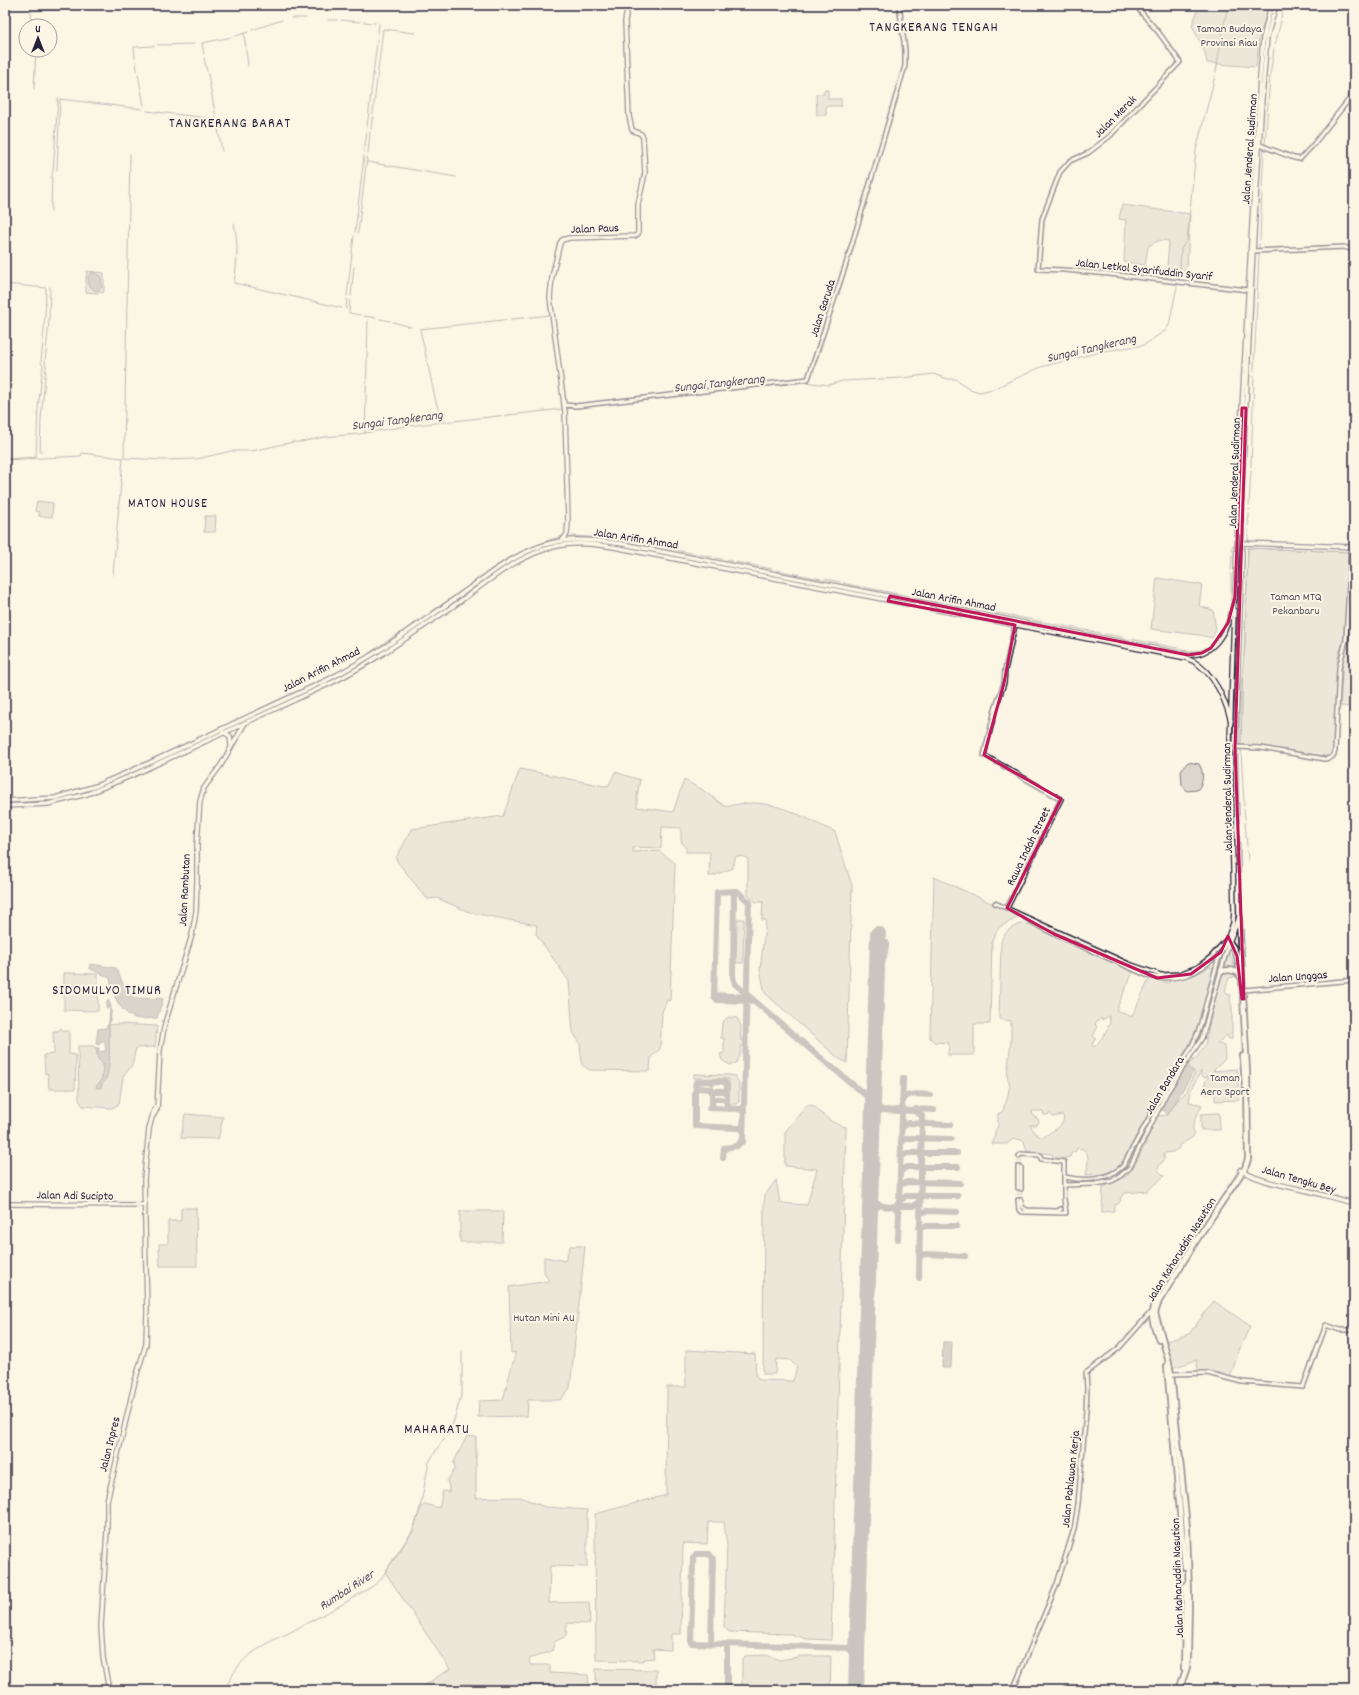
<svg xmlns="http://www.w3.org/2000/svg" width="1359" height="1695" font-family="Dekko,sans-serif">
<rect width="100%" height="100%" fill="#fcf5e5"/>
<filter id="ink" filterUnits="userSpaceOnUse"><feTurbulence type="fractalNoise" baseFrequency=".025" numOctaves="2"/><feDisplacementMap in="SourceGraphic" scale="8" xChannelSelector="R" yChannelSelector="G"/><feConvolveMatrix kernelMatrix="1 2 1 2 8 2 1 2 1" color-interpolation-filters="sRGB"/></filter>
<g filter="url(#ink)">
<g fill="#dcd6cc" stroke="#7f7c84" fill-rule="evenodd">
<path d="M1200,5H1269L1259,38L1256,67L1207,63L1205,53L1192,25Z"/>
<path d="M824,90H828V99H841V106H826V115H817L816,94H824Z"/>
<path d="M1122,205L1190,214L1187,265L1178,281L1166,280L1169,241L1160,240L1148,246L1145,265L1124,262L1126,220L1119,219Z"/>
<path d="M87,271L104,273V292L96,293L86,292V278Z"/>
<path d="M37,501L53,503L52,517L39,516V512L35,511Z"/>
<path d="M205,516H216L215,532H204Z"/>
<path d="M1248,548L1349,552L1343,643L1338,656L1334,754L1330,757L1250,745H1239L1241,685L1245,647Z"/>
<path d="M1157,578L1202,585L1199,606L1213,610L1216,630L1212,638L1200,635L1151,629Z"/>
<path d="M1351,614L1354,615V678L1352,707L1340,706L1343,658L1348,646Z"/>
<path d="M1188,762L1199,764C1204,772 1204,783 1197,790L1187,791L1182,785L1181,770Z"/>
<path d="M520,769L604,786L609,785L615,772L640,780L637,796V807L673,812L684,780L701,789L726,807C768,794 798,815 835,832L852,886L847,1063L838,1058L765,993L760,970L766,920H762L763,902H756L748,895V859L745,857L736,856L732,869C724,870 718,876 709,876L710,852H686V848L681,841V828L662,827L661,848L633,847V852L659,851L675,863L670,1001L667,1000L662,1012L660,1049L651,1057L650,1071L590,1070L582,1065L580,1043L573,1032L569,981L536,934L537,925L472,913L437,898L427,899L397,861L396,858L412,829L503,816Z"/>
<path d="M934,877L1017,915V918L999,927L992,940L990,1024H974V1055H948L949,1043L934,1042L930,1038Z"/>
<path d="M737,919H744L743,963H736Z"/>
<path d="M1020,924L1031,925L1133,972L1116,1010L1132,1017L1149,979L1169,983L1170,980L1188,976L1207,967H1213C1210,992 1197,1035 1182,1056C1172,1070 1163,1085 1154,1099L1153,1105L1121,1164L1113,1171L1103,1174L1086,1175C1088,1164 1092,1148 1077,1148L1076,1151L1071,1153L1070,1157L1065,1158H1053L1052,1154L1027,1151L1024,1141C1016,1138 1013,1138 1007,1144H992C996,1138 993,1132 998,1126V1113H1001L1004,1109V1106L1006,1103L1010,1085L1007,1076L1011,1041V1021L999,1019L1001,943C1003,932 1011,928 1020,924ZM1109,1016C1109,1018 1110,1020 1110,1022C1109,1028 1098,1045 1094,1047L1092,1046L1093,1042L1096,1039L1093,1036L1097,1029L1095,1023L1101,1018L1102,1020ZM1032,1111H1043L1044,1115L1051,1114L1053,1117L1063,1115C1067,1126 1050,1132 1042,1138L1035,1133L1030,1125H1036L1039,1122L1038,1119L1033,1116Z"/>
<path d="M1229,953L1232,960L1237,976L1229,978L1225,991L1229,995H1231L1230,1000L1232,1008V1039H1229L1227,1035L1217,1043L1224,1046L1225,1059L1213,1071L1237,1069L1239,1100L1215,1101V1094H1206L1205,1082L1212,1073L1205,1078L1201,1075V1071L1191,1089L1189,1102L1202,1105C1198,1114 1190,1125 1194,1133L1193,1137L1179,1145V1148L1173,1152L1164,1153V1159L1157,1169L1164,1176L1147,1191L1125,1193L1120,1198L1121,1200L1118,1204L1115,1205L1114,1211L1102,1212L1103,1187C1110,1184 1119,1181 1125,1177C1136,1169 1152,1130 1156,1116L1168,1115L1176,1102L1188,1090V1085L1195,1073L1188,1065L1198,1056L1205,1045L1217,990L1221,976L1224,973Z"/>
<path d="M64,973L98,974V1011L64,1010Z"/>
<path d="M728,1017L737,1018L741,1026L740,1055L736,1063L730,1065L722,1060L720,1054L724,1053V1038H721L722,1023Z"/>
<path d="M118,1024L157,1026L155,1047L136,1048L132,1065L123,1077L119,1104L112,1108L83,1106L79,1100L78,1046H93L96,1048L98,1059L103,1064L102,1080L97,1085L101,1087L109,1061V1025Z"/>
<path d="M61,1028L63,1031H69V1054L76,1055L75,1089H49L48,1073L45,1074L44,1055L54,1054L53,1031H58Z"/>
<path d="M694,1074L729,1075L735,1076L739,1083V1102L736,1104H729V1079L694,1078Z"/>
<path d="M807,1105L814,1106C823,1116 832,1124 846,1127L831,1640L807,1639L791,1634L729,1632L724,1627L727,1545L724,1522H708L707,1544L683,1543L681,1634H671V1650L653,1649L654,1658L644,1659V1661L596,1660L595,1514L666,1495L667,1387H686V1350L755,1354L756,1376L760,1380L793,1381L797,1367L790,1360L776,1359L775,1374H763L764,1204L765,1195L776,1180L780,1203L807,1205L817,1169L785,1166V1132Z"/>
<path d="M1219,1113L1220,1130H1201V1114Z"/>
<path d="M185,1114L223,1117L218,1139L181,1138Z"/>
<path d="M181,1208H196L197,1266H160L159,1244H168V1221H181Z"/>
<path d="M460,1211H503L502,1242H460Z"/>
<path d="M570,1246H585L570,1388L560,1400H528L527,1416L478,1417L479,1401L503,1400L513,1362L515,1360V1352L511,1353L509,1287L549,1281L544,1272V1257L565,1261Z"/>
<path d="M1214,1301L1250,1326L1240,1348L1230,1377L1216,1373L1198,1372L1197,1360L1172,1368L1164,1342L1189,1334Z"/>
<path d="M467,1436L476,1437V1498L520,1497L545,1507L587,1510V1567L550,1566L549,1603L589,1602L590,1624L567,1623L566,1636L554,1642L552,1651L529,1659L530,1665H550V1673L588,1675L589,1686L456,1684L455,1690H417L450,1669L385,1572L413,1530L421,1508L425,1504L439,1508L443,1491L449,1492V1486L447,1481L455,1469L454,1462Z"/>
<path d="M766,1655L780,1660L803,1656H831L830,1690H742V1659L745,1656Z"/>
<path d="M596,1669L656,1670V1690H596Z"/>
</g>
<g fill="#b2adab" stroke="#78757e">
<path d="M91,273H95L101,277L102,287L99,290L95,291L89,285L88,277Z"/>
<path d="M90,964L116,968L123,984L132,997C145,1000 152,997 163,999L157,1018C151,1018 140,1020 135,1018C118,1011 113,994 110,978L89,968Z"/>
<path d="M108,1000C110,1003 111,1005 111,1009C112,1013 110,1019 109,1024C108,1038 114,1076 101,1085V1088H96L97,1085L102,1080L103,1064L98,1059L96,1048H99V1052L106,1051L105,1043L100,1041L99,1045L96,1044L98,1029L106,1028L109,1023L110,1007L109,1005L107,1006L108,1009H107L106,1006Z"/>
<path d="M1176,1063L1186,1069L1188,1067L1193,1072L1168,1115L1164,1110L1161,1111L1153,1105L1154,1099Z"/>
<path d="M943,1342H952L951,1368H942Z"/>
</g>
<g fill="none" stroke-linecap="round" stroke-linejoin="round">
<g stroke="#78757e" stroke-width="1">
<path d="M29,5L31,11L32,26"/>
<path d="M137,5L138,9"/>
<path d="M31,11L96,8V6"/>
<path d="M291,18H306"/>
<path d="M1281,18L1284,5"/>
<path d="M328,20H337"/>
<path d="M341,20L360,22"/>
<path d="M363,22L375,23"/>
<path d="M252,30L282,20"/>
<path d="M244,33L248,66"/>
<path d="M236,36L248,32"/>
<path d="M158,45L194,44"/>
<path d="M1275,45L1281,21"/>
<path d="M204,54L202,43L232,37"/>
<path d="M135,58L134,47L154,46"/>
<path d="M204,58L207,71"/>
<path d="M136,62L137,71"/>
<path d="M1216,72L1222,33L1228,5"/>
<path d="M138,74L144,105"/>
<path d="M208,74L222,151"/>
<path d="M34,89L36,50"/>
<path d="M147,111L208,118"/>
<path d="M367,128L379,24"/>
<path d="M371,129L383,29L415,33"/>
<path d="M1265,145L1270,76L1274,49"/>
<path d="M364,152L367,132"/>
<path d="M368,153L370,132"/>
<path d="M367,162L456,177"/>
<path d="M57,170L60,99L142,109"/>
<path d="M1262,188L1264,149"/>
<path d="M51,212L52,173L53,172L58,98"/>
<path d="M234,224C239,244 237,263 234,283L342,308"/>
<path d="M355,232L364,156"/>
<path d="M358,233L367,157"/>
<path d="M1260,240L1262,192"/>
<path d="M1259,249V244"/>
<path d="M5,284L46,288C46,314 43,338 41,363L43,365L38,409L36,457L5,459"/>
<path d="M347,296L354,236"/>
<path d="M351,296L354,267"/>
<path d="M1257,299L1259,253"/>
<path d="M350,300L349,313L360,315"/>
<path d="M346,309L347,299"/>
<path d="M364,316L376,318"/>
<path d="M380,319L390,321"/>
<path d="M393,322L411,327"/>
<path d="M1254,369L1257,302"/>
<path d="M1254,372V371"/>
<path d="M566,409L805,382L829,385L842,381L903,378L933,374L948,379H956L970,389L979,392L993,389L1041,367L1104,351L1144,345L1166,330L1169,325L1180,272L1181,249L1187,239L1196,150L1215,76"/>
<path d="M442,421L436,402L420,329L550,315"/>
<path d="M365,433L368,320"/>
<path d="M42,452H40L41,419L46,367L45,362L49,321L50,287"/>
<path d="M124,457L130,154"/>
<path d="M5,460L81,456L82,453L123,458L164,460L197,459L231,451H252L293,442H301L324,437L359,434L407,426L563,409"/>
<path d="M1251,467L1254,376"/>
<path d="M1249,505L1251,470"/>
<path d="M1249,510V509"/>
<path d="M1248,526L1249,514"/>
<path d="M572,536L623,539L672,549"/>
<path d="M1248,541V529"/>
<path d="M1246,548L1349,552"/>
<path d="M676,550L712,557"/>
<path d="M1232,551V546L1235,547"/>
<path d="M511,557L549,540L563,536"/>
<path d="M716,558L722,559"/>
<path d="M726,560L732,561"/>
<path d="M736,562L772,569"/>
<path d="M490,570L507,559"/>
<path d="M776,570L821,579"/>
<path d="M1231,570L1232,555"/>
<path d="M113,575L123,458"/>
<path d="M1247,578L1248,548"/>
<path d="M825,579L840,582"/>
<path d="M843,583L860,587"/>
<path d="M863,587L909,596"/>
<path d="M912,597L988,611"/>
<path d="M1231,608V574"/>
<path d="M431,612L487,573"/>
<path d="M992,612L1100,633"/>
<path d="M1104,634L1126,638"/>
<path d="M1130,639L1193,651L1204,650"/>
<path d="M1213,643L1224,628"/>
<path d="M369,653L419,620"/>
<path d="M1244,656L1247,582"/>
<path d="M1241,745L1243,670"/>
<path d="M1241,749L1244,806"/>
<path d="M1244,809L1245,819"/>
<path d="M1245,823L1247,846"/>
<path d="M1247,850L1248,861"/>
<path d="M225,1690C236,1666 243,1658 265,1645C272,1641 277,1637 285,1635L341,1605L373,1586L380,1580L413,1531L420,1508L429,1462L442,1441L450,1433L462,1393V1352"/>
</g>
<g stroke="#8f8c90" stroke-width="6">
<path d="M734,891L733,977L735,984L810,1049L869,1098L873,1106"/>
<path d="M750,903L737,891L717,892L714,997L717,1000L751,1001"/>
<path d="M877,980C879,972 888,947 886,942L881,939L877,940L874,943L877,961"/>
<path d="M714,995L749,997"/>
<path d="M698,1088L710,1089L712,1092L714,1091H723L727,1093"/>
<path d="M712,1089V1105L714,1108"/>
<path d="M863,1093L868,1092L874,1088"/>
<path d="M712,1101C715,1098 724,1098 727,1102"/>
<path d="M902,1101C907,1091 920,1095 930,1095"/>
<path d="M873,1102L882,1110L898,1111"/>
<path d="M709,1108L740,1109L744,1112"/>
<path d="M729,1109L727,1106V1086L725,1082L714,1081L712,1083L709,1081L696,1082L695,1086L698,1088L695,1091V1126L737,1128H740L743,1125"/>
<path d="M916,1109L934,1110"/>
<path d="M896,1110L915,1111L922,1116L919,1278"/>
<path d="M902,1114L903,1078"/>
<path d="M873,1119L877,1113L882,1110"/>
<path d="M902,1128L908,1123L950,1125"/>
<path d="M743,1142L749,901"/>
<path d="M901,1143L907,1138L951,1139"/>
<path d="M901,1157L907,1153H957"/>
<path d="M723,1158L724,1148L737,1146L743,1139"/>
<path d="M901,1171L907,1167H958"/>
<path d="M900,1185L907,1182L960,1183"/>
<path d="M871,1194V1199C878,1206 892,1210 899,1203L902,1117"/>
<path d="M900,1201L906,1196H958"/>
<path d="M920,1213L927,1211L957,1212"/>
<path d="M870,1216L874,1209L879,1206"/>
<path d="M919,1228L926,1226H957"/>
<path d="M898,1239L899,1213L894,1206H913L920,1201"/>
<path d="M919,1256L926,1254L965,1256"/>
<path d="M711,1643L713,1558L709,1554H696L693,1558L691,1643L848,1648"/>
<path d="M857,1659L855,1654L848,1648L853,1646L858,1639"/>
<path d="M727,1690V1648"/>
</g>
<path stroke="#8f8c90" stroke-width="16" d="M856,1690L878,934"/>
<g stroke="#d0cbc3" stroke-width="3" stroke-dasharray="3 1.5" stroke-linecap="butt">
<path d="M1018,1167L1019,1156"/>
<path d="M1021,1167V1156"/>
<path d="M1018,1200V1188"/>
<path d="M1021,1200V1189"/>
</g>
<defs>
<g id="minor">
<path d="M1135,5L1159,33L1180,62L1110,136L1088,153L1070,161L1060,172L1042,219L1038,269L1064,270L1109,274L1248,290"/>
<path d="M1260,145L1294,158L1300,159L1313,145L1354,93"/>
<path d="M1253,251L1344,247L1354,250"/>
<path d="M564,405L576,406L808,379L846,264L905,66V50L899,5"/>
<path d="M1235,747L1261,748L1325,759C1331,759 1334,757 1335,751L1339,668L1346,640L1351,547"/>
<path d="M995,903L1129,964L1161,975L1179,974L1198,967L1211,957L1224,942"/>
<path d="M1007,908L1061,799L984,755L995,710L1004,683L1005,670L1015,625"/>
<path d="M1025,918L1054,934L1146,975C1178,983 1197,975 1220,953"/>
<path d="M1244,990L1354,980"/>
<path d="M1065,1177C1085,1182 1108,1180 1123,1166L1160,1098L1191,1048L1199,1030L1218,960L1227,940"/>
<path d="M1064,1185L1096,1184L1112,1181L1119,1177L1130,1167L1166,1094L1202,1038L1229,942"/>
<path d="M1018,1188V1167"/>
<path d="M1021,1189V1167"/>
<path d="M1018,1200L1019,1210L1022,1212L1066,1213L1064,1199V1162L1041,1159L1040,1155L1021,1154L1019,1156"/>
<path d="M1021,1200L1022,1207L1027,1210L1057,1211L1061,1209"/>
<path d="M1171,1374L1207,1373L1242,1382L1303,1387L1326,1325L1340,1330H1354"/>
<path d="M1013,1690L1057,1584L1074,1529L1078,1504L1086,1411L1087,1388L1086,1373L1119,1348L1152,1311"/>
</g>
<g id="major">
<path d="M562,541L567,534L568,522L565,412L550,298L552,277L560,243L562,240L569,238L635,236L638,234V204L645,173L643,137L641,134L632,130L629,116L625,21L628,5"/>
<path d="M1242,543L1354,547"/>
<path d="M1235,598L1242,408L1260,76L1263,39L1271,5"/>
<path d="M223,732L230,736L231,745"/>
<path d="M5,801L55,798L96,786L149,763L327,680C367,660 405,634 442,608C478,583 515,549 560,541C580,538 603,541 623,544L1188,655C1219,656 1230,623 1235,597"/>
<path d="M5,806L48,804L87,794L133,775L333,682C375,661 413,633 452,607C485,584 516,555 557,546C578,541 602,545 624,549L1186,658C1212,667 1224,696 1231,721"/>
<path d="M1227,940L1233,923L1234,911L1230,740L1234,610"/>
<path d="M1229,942L1239,918L1235,747L1242,560L1241,511L1253,251L1262,99L1267,37L1276,5"/>
<path d="M153,1116L157,1109L160,1050L165,1023L192,935L196,911L197,881V844L200,801L204,788L221,765L245,723"/>
<path d="M1240,1170C1261,1182 1286,1186 1309,1191C1324,1195 1339,1200 1354,1203"/>
<path d="M5,1204L145,1205"/>
<path d="M109,1690L103,1657L101,1626L107,1531V1501L135,1381L146,1344L147,1311L144,1179L149,1129L154,1110L157,1106"/>
</g>
<g id="highway">
<path d="M1227,940C1237,949 1239,963 1240,976"/>
<path d="M1221,971L1230,970L1240,973"/>
<path d="M1243,1056L1245,1086"/>
<path d="M1156,1300C1148,1313 1154,1326 1159,1340"/>
<path d="M1167,1366L1185,1568"/>
<path d="M1184,1668L1186,1585"/>
<path d="M1179,1690L1187,1667L1188,1655L1189,1596L1187,1528L1171,1374L1168,1359L1155,1313L1159,1301L1201,1233L1245,1168L1248,1159L1247,1072L1239,918"/>
</g>
</defs>
<use href="#minor" stroke="#22223b" stroke-width="6"/>
<use href="#major" stroke="#22223b" stroke-width="6"/>
<use href="#highway" stroke="#22223b" stroke-width="8"/>
<use href="#minor" stroke="#fcf5e5" stroke-width="3"/>
<use href="#major" stroke="#fcf5e5" stroke-width="3.5"/>
<use href="#highway" stroke="#fcf5e5" stroke-width="4.5"/>
</g>
</g>
<path d="M0 0H1359V1695H0ZM1242,408H1246L1235,747L1244,999H1242L1237,956L1228,936L1221,952L1191,974L1157,978L1054,934L1007,908L1061,799L984,755L1004,683L1015,625L888,601L890,596L1188,655L1202,653L1211,648L1228,623L1235,597Z" fill="#fcf5e5" fill-opacity=".55" fill-rule="evenodd"/>
<path fill="none" stroke="#c2185b" stroke-width="3" stroke-linejoin="round" d="M1242,408H1246L1235,747L1244,999H1242L1237,956L1228,936L1221,952L1191,974L1157,978L1054,934L1007,908L1061,799L984,755L1004,683L1015,625L888,601L890,596L1188,655L1202,653L1211,648L1228,623L1235,597Z"/>
<g text-anchor="middle" stroke-width="4" stroke-linejoin="round" paint-order="stroke">
<g font-size="12" fill="#504f5f" stroke="#fcf5e5">
<text x="1229" y="32">Taman Budaya<tspan x="1229" dy="14">Provinsi Riau</tspan></text>
<text x="1296" y="600">Taman MTQ<tspan x="1296" dy="14">Pekanbaru</tspan></text>
<text x="1225" y="1081">Taman<tspan x="1225" dy="14">Aero Sport</tspan></text>
<text x="544" y="1321">Hutan Mini AU</text>
</g>
<g font-size="12" fill="#22223b" stroke="#fcf5e5">
<text transform="translate(1115 116) rotate(-45)" y="4">Jalan Merak</text>
<text transform="translate(1249 149) rotate(-86)" y="4">Jalan Jenderal Sudirman</text>
<text transform="translate(595 228) rotate(-2)" y="4">Jalan Paus</text>
<text transform="translate(1144 269) rotate(6)" y="4">Jalan Letkol Syarifuddin Syarif</text>
<text transform="translate(822 308) rotate(-72)" y="4">Jalan Garuda</text>
<text transform="translate(1234 473) rotate(-88)" y="4">Jalan Jenderal Sudirman</text>
<text transform="translate(636 538) rotate(9)" y="4">Jalan Arifin Ahmad</text>
<text transform="translate(954 599) rotate(11)" y="4">Jalan Arifin Ahmad</text>
<text transform="translate(321 669) rotate(-27)" y="4">Jalan Arifin Ahmad</text>
<text transform="translate(1227 798) rotate(-91)" y="4">Jalan Jenderal Sudirman</text>
<text transform="translate(1028 846) rotate(-64)" y="4">Rawa Indah Street</text>
<text transform="translate(184 890) rotate(-87)" y="4">Jalan Rambutan</text>
<text transform="translate(1298 976) rotate(-4)" y="4">Jalan Unggas</text>
<text transform="translate(1164 1085) rotate(-59)" y="4">Jalan Bandara</text>
<text transform="translate(1299 1179) rotate(16)" y="4">Jalan Tengku Bey</text>
<text transform="translate(75 1195) rotate(1)" y="4">Jalan Adi Sucipto</text>
<text transform="translate(1181 1249) rotate(-58)" y="4">Jalan Kaharuddin Nasution</text>
<text transform="translate(109 1444) rotate(-76)" y="4">Jalan Inpres</text>
<text transform="translate(1070 1479) rotate(-84)" y="4">Jalan Pahlawan Kerja</text>
<text transform="translate(1177 1578) rotate(-92)" y="4">Jalan Kaharuddin Nasution</text>
</g>
<g font-size="13" font-style="italic" fill="#545362" stroke="#fcf5e5">
<text transform="translate(1091 347) rotate(-13)" y="5">Sungai Tangkerang</text>
<text transform="translate(719 382) rotate(-6)" y="5">Sungai Tangkerang</text>
<text transform="translate(397 419) rotate(-7)" y="5">Sungai Tangkerang</text>
<text transform="translate(346 1589) rotate(-33)" y="5">Rumbai River</text>
</g>
<g font-size="13" letter-spacing="1" fill="#22223b" stroke="#fcf5e5">
<text x="168" y="507">MATON HOUSE</text>
</g>
<g font-size="14" letter-spacing="1" fill="#22223b" stroke="#fcf5e5">
<text x="934" y="31">TANGKERANG TENGAH</text>
<text x="230" y="127">TANGKERANG BARAT</text>
<text x="107" y="994">SIDOMULYO TIMUR</text>
<text x="437" y="1433">MAHARATU</text>
</g>
</g>
<rect width="1359" height="1695" fill="none" stroke="#fcf5e5" stroke-width="20"/>
<rect x="10" y="10" width="1339" height="1675" fill="none" stroke="#22223b" stroke-width="1.5" filter="url(#ink)"/>
<g transform="translate(38 38)"><circle r="19" fill="#fcf5e5" stroke="#a5a1a1"/>
<path d="M0-3L7 15L0 10L-7 15Z" fill="#22223b"/>
<text y="-6" font-size="11" font-weight="bold" text-anchor="middle" fill="#22223b">U</text>
</g>
</svg>
